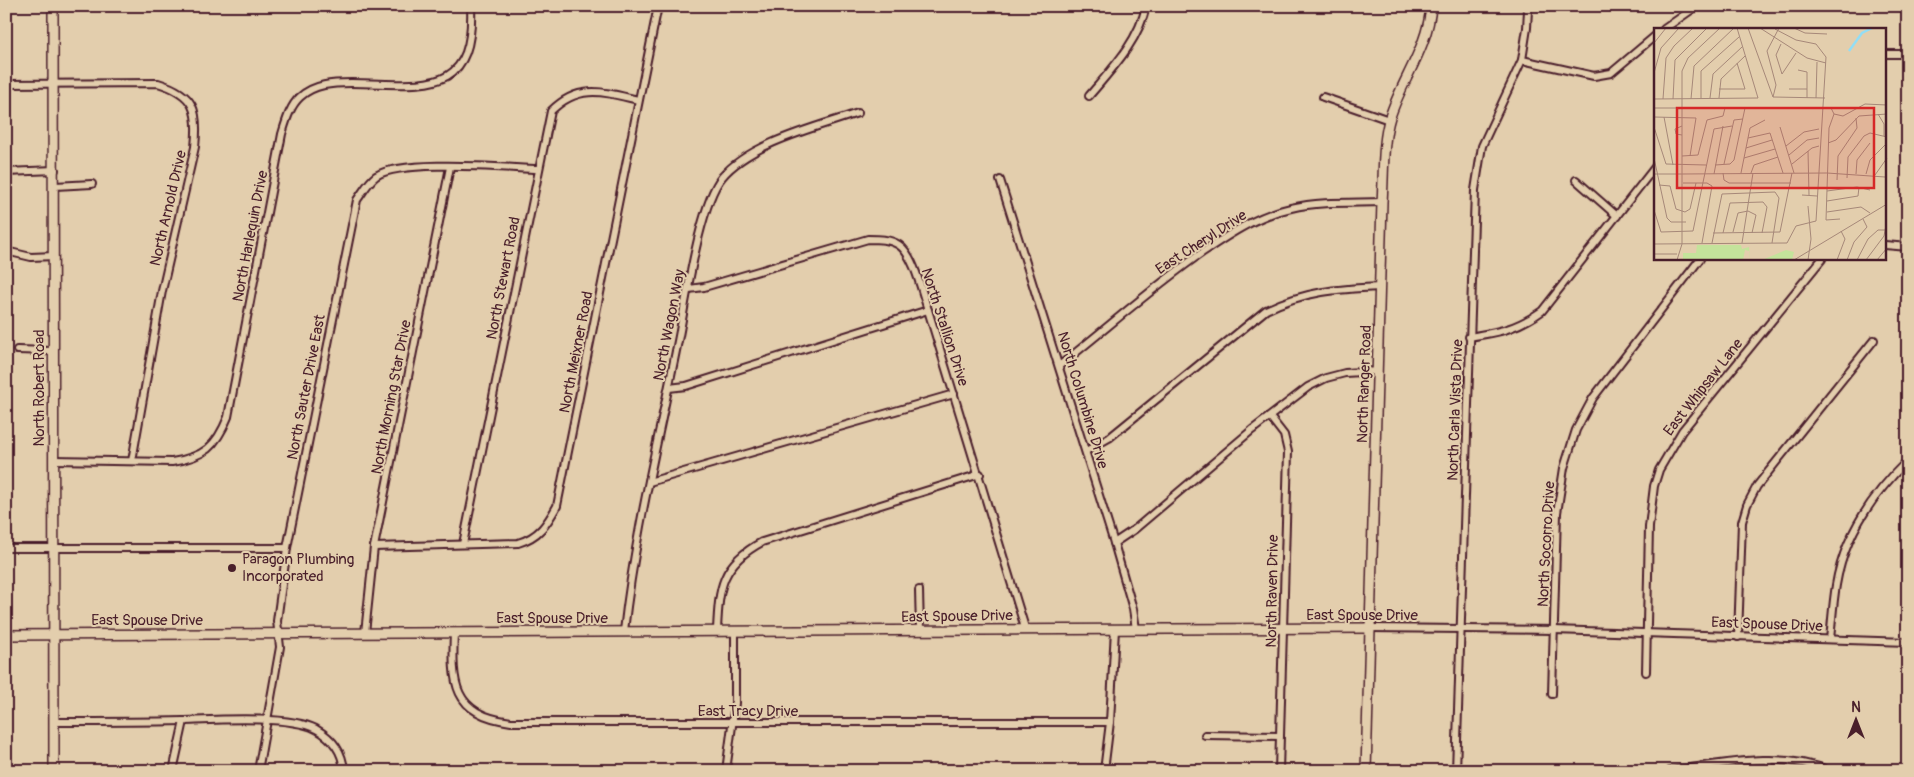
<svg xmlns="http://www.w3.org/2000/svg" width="1914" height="777" font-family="Pangolin,sans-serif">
<rect width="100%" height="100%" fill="#e3cead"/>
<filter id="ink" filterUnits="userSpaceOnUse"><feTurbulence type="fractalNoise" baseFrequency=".02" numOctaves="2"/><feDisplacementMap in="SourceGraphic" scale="10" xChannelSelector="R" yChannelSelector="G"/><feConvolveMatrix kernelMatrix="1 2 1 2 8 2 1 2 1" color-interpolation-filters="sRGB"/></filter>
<g filter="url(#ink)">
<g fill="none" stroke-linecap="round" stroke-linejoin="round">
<defs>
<g id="street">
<path d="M1664,29L1697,6"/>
<path d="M1885,54H1908"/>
<path d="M1522,60L1594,76L1611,73L1655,36"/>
<path d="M6,84L158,83C195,94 199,111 195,147L162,291L132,461"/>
<path d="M1089,96C1111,70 1139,41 1146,6"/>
<path d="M1323,97L1389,120"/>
<path d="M6,172L55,170"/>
<path d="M1000,180L1114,543L1133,609L1136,629"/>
<path d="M1576,180L1617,216"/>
<path d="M55,186L92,184"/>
<path d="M1885,245L1908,247"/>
<path d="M6,251L31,257L54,256"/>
<path d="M689,289L704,287L868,239C878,239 890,239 899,245C914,255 922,293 928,310L1025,628"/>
<path d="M1469,337C1499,332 1517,329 1542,311L1655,167"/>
<path d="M17,350L52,351"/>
<path d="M1059,366C1107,328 1153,287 1203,252C1231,233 1258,215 1291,208C1321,201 1352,203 1382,202"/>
<path d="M669,388L686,386L928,310"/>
<path d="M1270,417L1284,435L1288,452L1279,771"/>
<path d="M1086,451L1109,438L1266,310C1305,291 1338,289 1380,287"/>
<path d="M53,460L172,462C204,457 216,447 228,417L282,134C286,121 290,106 300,97C314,84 333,83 351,83C421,83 475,100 471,6"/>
<path d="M649,482L954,394"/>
<path d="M1114,543L1135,529L1252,430L1308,387L1326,378L1345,373L1378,371"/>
<path d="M463,544L551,111C579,83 604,92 638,100"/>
<path d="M374,547L518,543C539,537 547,524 557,506L658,6"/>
<path d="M6,548H287"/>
<path d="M919,590L920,630"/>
<path d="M1371,628L1554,630L1908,642"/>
<path d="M717,630C719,587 721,564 762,542L980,474"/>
<path d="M624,631C635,533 659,437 678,341C686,302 699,205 722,177C750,143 817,127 858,113"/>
<path d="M454,632C452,683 452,714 511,722H1110"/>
<path d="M365,633L374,547L450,167"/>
<path d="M1738,637L1742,522L1747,505L1757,486L1874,340"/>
<path d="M1830,639C1832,621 1833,603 1836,585C1844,536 1873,494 1908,460"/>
<path d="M1646,672L1649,527L1654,486L1659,470L1682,431L1822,259"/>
<path d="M1552,694L1557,513L1564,468L1576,430L1593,398L1700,259"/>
<path d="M54,722C97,722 140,722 183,721C215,720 288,715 316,729C332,738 343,752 344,771"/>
<path d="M1205,735L1280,736"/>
<path d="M1769,760L1770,771"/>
<path d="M173,771L184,721"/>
<path d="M258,771L280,647L277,621L287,548L357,200C363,192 368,182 376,176C402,159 504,168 538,169"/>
<path d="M726,771L735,703V631"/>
<path d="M1104,771L1110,722L1115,629"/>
<path d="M1456,771L1475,190L1482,146L1522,60L1527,28L1528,10L1525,6"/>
<path d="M1670,771C1722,764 1780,750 1830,771"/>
</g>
<g id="secondary">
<path d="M53,6L54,771"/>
<path d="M6,635L1371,628"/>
<path d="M1366,771L1382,202C1384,175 1382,143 1390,117C1402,79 1428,48 1431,6"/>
</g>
</defs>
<use href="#street" stroke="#4a1f2b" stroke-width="10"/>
<use href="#secondary" stroke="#4a1f2b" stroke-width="12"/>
<use href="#street" stroke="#e3cead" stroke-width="6"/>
<use href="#secondary" stroke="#e3cead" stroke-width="9"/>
</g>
</g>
<circle fill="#4a1f2b" stroke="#e3cead" stroke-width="2" cx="232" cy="568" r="5"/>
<g text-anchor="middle" stroke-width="4" stroke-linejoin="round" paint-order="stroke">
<g font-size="15" fill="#4a1f2b" stroke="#e3cead">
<text transform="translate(168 208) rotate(-77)" y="5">North Arnold Drive</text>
<text transform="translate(250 236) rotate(-79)" y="5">North Harlequin Drive</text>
<text transform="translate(1201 242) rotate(-33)" y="5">East Cheryl Drive</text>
<text transform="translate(503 278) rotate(-79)" y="5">North Stewart Road</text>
<text transform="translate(669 325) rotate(-79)" y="5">North Wagon Way</text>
<text transform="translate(945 327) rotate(72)" y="5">North Stallion Drive</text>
<text transform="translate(576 352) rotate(-79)" y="5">North Meixner Road</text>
<text transform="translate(1364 384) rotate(-88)" y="5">North Ranger Road</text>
<text transform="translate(306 387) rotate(-79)" y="5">North Sauter Drive East</text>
<text transform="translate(1703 387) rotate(-52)" y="5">East Whipsaw Lane</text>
<text transform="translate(39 388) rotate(-90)" y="5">North Robert Road</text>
<text transform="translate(391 397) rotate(-79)" y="5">North Morning Star Drive</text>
<text transform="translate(1083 400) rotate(73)" y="5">North Columbine Drive</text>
<text transform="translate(1455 410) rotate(-88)" y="5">North Carla Vista Drive</text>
<text transform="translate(1546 544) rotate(-87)" y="5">North Socorro Drive</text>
<text transform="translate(1272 591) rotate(-89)" y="5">North Raven Drive</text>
<text x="1362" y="620">East Spouse Drive</text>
<text transform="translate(957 616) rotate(-1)" y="5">East Spouse Drive</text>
<text x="552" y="623">East Spouse Drive</text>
<text x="147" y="625">East Spouse Drive</text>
<text transform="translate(1767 624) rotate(2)" y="5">East Spouse Drive</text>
<text x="748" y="716">East Tracy Drive</text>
</g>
<g font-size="15" fill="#4a1f2b" stroke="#e3cead" text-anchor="start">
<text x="242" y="564">Paragon Plumbing<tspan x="242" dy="17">Incorporated</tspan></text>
</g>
</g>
<g transform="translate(1654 28)">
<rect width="232" height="232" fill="#e3cead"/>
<path d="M43,217H87L88,221L95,219L96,232L95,223L91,222L89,232H29V225H42ZM132,222L140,224L138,232H108Z" fill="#c4e39b"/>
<path fill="none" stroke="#93ddf4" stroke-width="2.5" d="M195,23L208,5L218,0"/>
<path fill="none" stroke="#a68879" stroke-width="1" d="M94,0L119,69M106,0L153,30L172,35M140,0L151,5L173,6M0,15L12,0M127,16L122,27L128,46L142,25M144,42L153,44V70M0,45L7,20L25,0M0,53V71M65,61H91L83,35M135,61H153M119,69L122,57L113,23L125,0M119,69L171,70M56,70L59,46L88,19M65,70L67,51L91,28M162,70L163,34M0,71L104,70L83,0M9,71L12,30L20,18L39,0M19,71L21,32L53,0M37,71L40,38L80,0M47,71V43L85,9M0,80H177L180,86M180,86L175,100L172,192L186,191M180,86L189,88L211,76L233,77M224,86L230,96V108M0,89L42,90L36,128M10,89L19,137M0,99L12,136L52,137M126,99L140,145M28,107L22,106L21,101L28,98M94,110L116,105L129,145M174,115L182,112L205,88L233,86M132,118L150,104L165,101M92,120L118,112M154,123L155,167M135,127L153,112L165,110M28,128L44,127L53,92L69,88L71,80M0,130L13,190L17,194H32M90,130L121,121M70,136L80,92L89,91M138,136L158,120L165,118M61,137L76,136L80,132L91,80M69,145L70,152L75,155H137M87,145L96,100L111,92M97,145L100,137L124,129M0,146H28M28,146L173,145L231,149M60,146L69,98M202,146L203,132L216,115M212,146L216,132L233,115M221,147L233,130M193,150L194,129L210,108L216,105L233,109M183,152L184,128L203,100L202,90M29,155H53L58,158L48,215M5,157L16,158L22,181L31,184L36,181L42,155M173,163L203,159L216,162M148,167L163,168M173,173L204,168L205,159M154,178L157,211L154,232M0,182L7,204L39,203L60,101L78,98M173,184L207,179L216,185M79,204L84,185L94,183L102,187L98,205M59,205L126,204L138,145M69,205L76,175L109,174L113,179L108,205M58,215L68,166L121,164L125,170L118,215M88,215L99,145M0,216L133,215L142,198L162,193L172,29L162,16L142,12L121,1M0,226H23M23,232L28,216V43L34,30L66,0M140,232L233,176M183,232L191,211L187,203M193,232L200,214L213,199L209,191M203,232L214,211L224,202H231M212,232L230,208L232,197M223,232L233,220"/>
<path fill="#d62828" fill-opacity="0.15" stroke="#d62828" stroke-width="2.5" d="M23,80H220V160H23Z"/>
<rect width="232" height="232" fill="none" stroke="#4a1f2b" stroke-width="2.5"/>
</g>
<rect width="1914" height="777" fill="none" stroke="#e3cead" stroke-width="25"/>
<rect x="12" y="12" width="1889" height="752" fill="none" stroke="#4a1f2b" stroke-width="2" filter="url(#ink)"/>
<g transform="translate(1856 720)" stroke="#e3cead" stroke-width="4" paint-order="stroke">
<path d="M0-4L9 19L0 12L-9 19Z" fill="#4a1f2b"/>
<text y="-8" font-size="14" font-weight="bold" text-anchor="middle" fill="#4a1f2b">N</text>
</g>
</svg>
